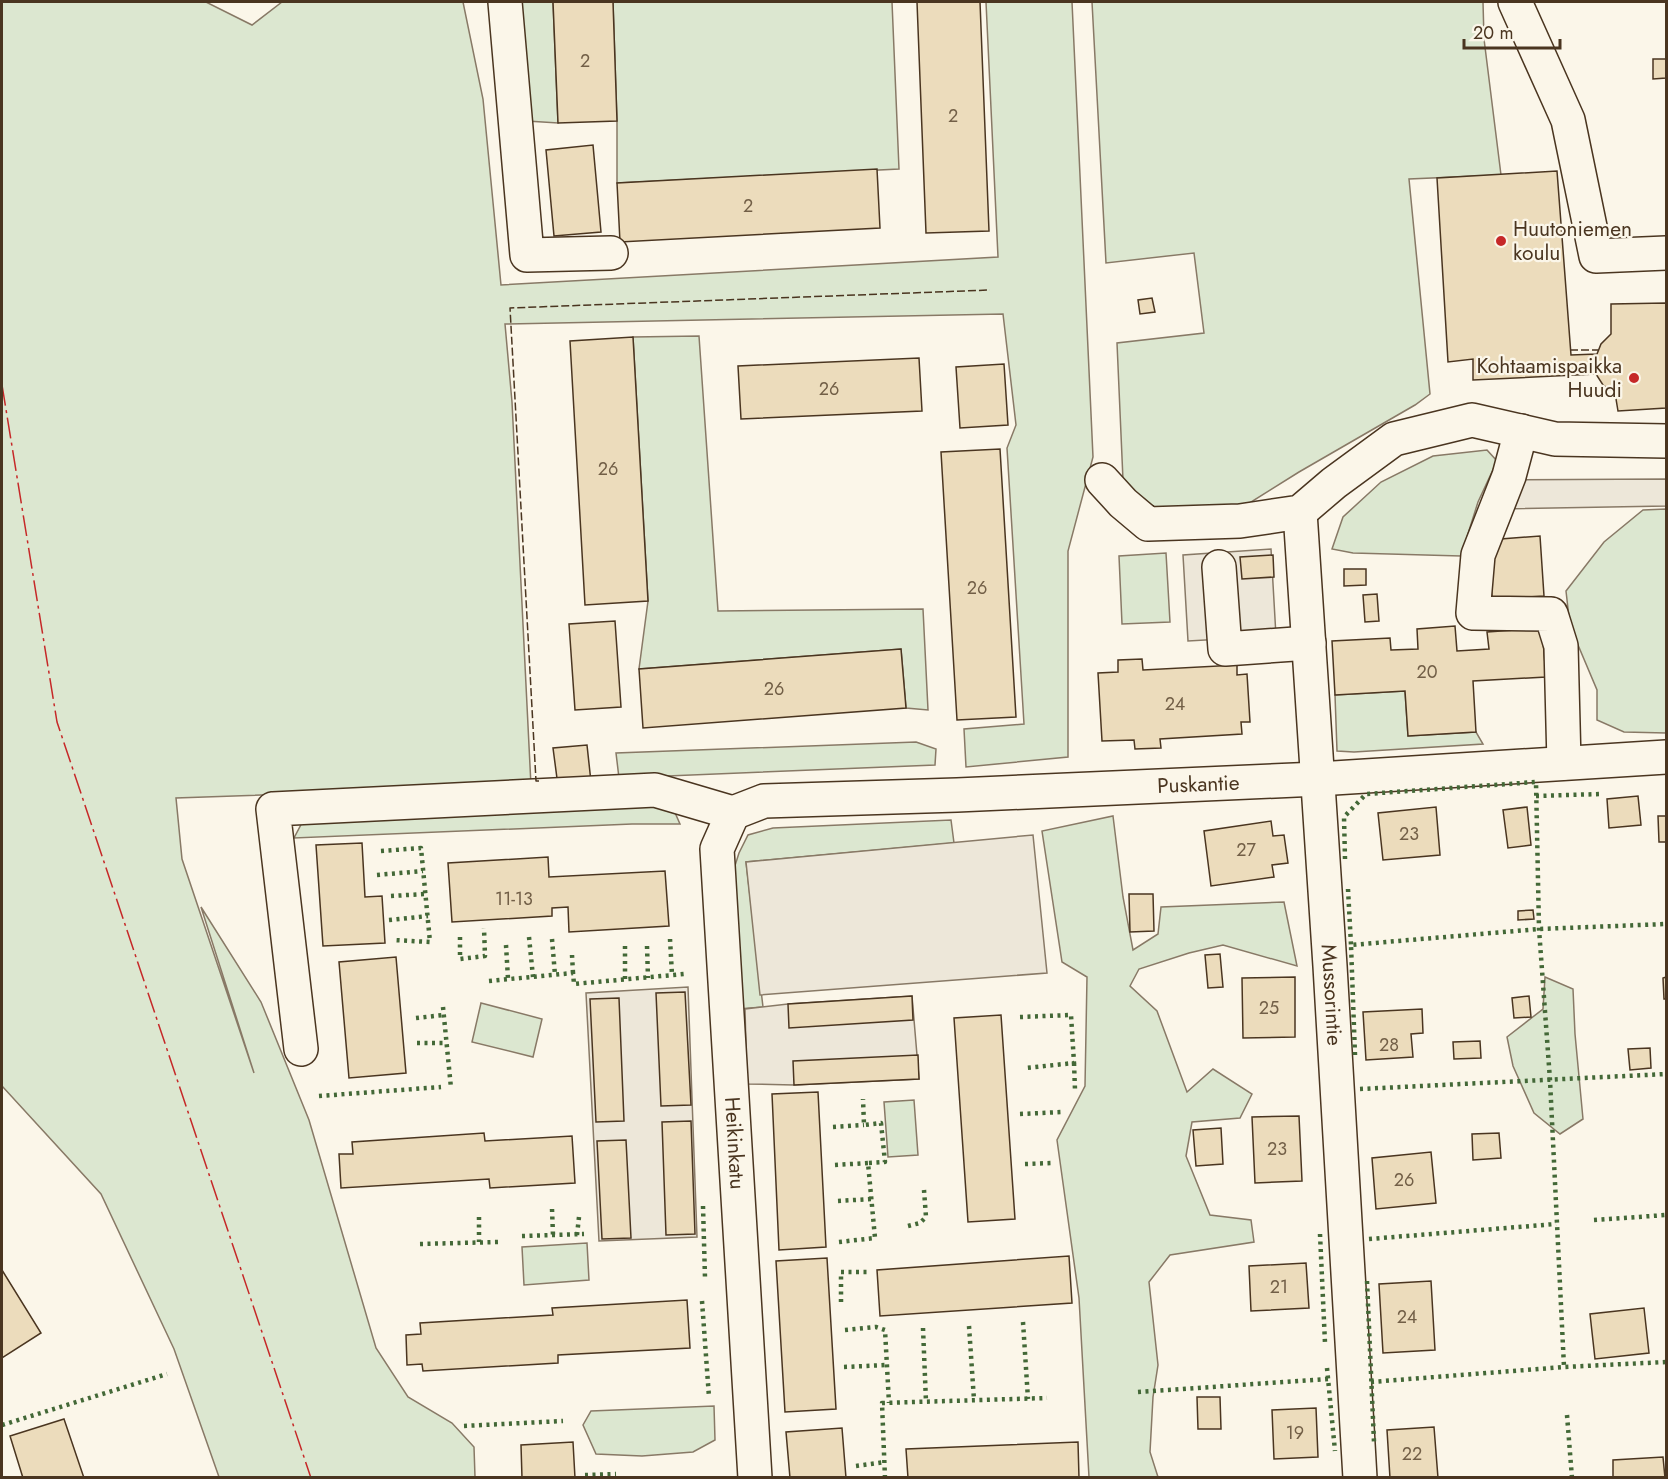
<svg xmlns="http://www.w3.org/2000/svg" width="1668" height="1479" font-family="Jost,sans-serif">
<rect width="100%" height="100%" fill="#fbf6e9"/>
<g fill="#dce7d0" stroke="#887966" stroke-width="1.5">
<path d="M2,2H206L252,25L282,2H463L483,99L501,285L998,257L986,2H1072L1093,457L1068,551V757L966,767L964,729L1024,724L1007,448L1016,425L1003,314L505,324L512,402L531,786L176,798L182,859L254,1073L201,907L261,1002L309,1120L376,1348L408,1397L452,1423L474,1447L475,1477H219L174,1349L101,1194L2,1086Z"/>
<path d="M518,2H553L558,123L527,121Z"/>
<path d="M613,2H892L899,169L617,183V121Z"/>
<path d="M1092,2H1483L1484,39L1501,175L1409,179L1430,394L1415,405L1299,472L1240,509L1149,508L1123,480L1117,343L1204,333L1194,253L1106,263Z"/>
<path d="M699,336L718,611L923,609L928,710L906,708L901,649L639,669L648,601L633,337Z"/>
<path d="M1487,450L1497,461L1478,502L1461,556L1353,553L1332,549L1343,517L1381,482L1433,456Z"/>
<path d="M1666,509V733L1624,732L1597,720V690L1570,626L1566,591L1604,542L1643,510Z"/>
<path d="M1166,553L1170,622L1122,624L1119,556Z"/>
<path d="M1405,691L1408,736L1476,732L1483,744L1354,752L1337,751L1335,695Z"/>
<path d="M916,742L936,749L935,765L619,778L616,753Z"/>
<path d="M672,806L680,824H632L294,838L304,819Z"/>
<path d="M1113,816L1123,897L1133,950L1158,934L1161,907L1284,902L1297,966L1223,945L1189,953L1139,969L1130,986L1157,1011L1187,1092L1213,1069L1252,1094L1240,1118L1192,1122L1186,1156L1210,1215L1251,1220L1254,1242L1170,1255L1149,1282L1158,1365L1153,1397L1150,1452L1158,1477H1089L1079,1298L1057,1140L1085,1086L1087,977L1062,962L1042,831Z"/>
<path d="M951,820L954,843L746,862L763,1007L738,1009L731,878L739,853L748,835L773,828Z"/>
<path d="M1545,977L1573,989L1575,1034L1583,1119L1560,1134L1534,1113L1513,1066L1507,1037L1543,1009Z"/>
<path d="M481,1003L542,1019L533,1057L472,1042Z"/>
<path d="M914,1100L918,1155L888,1157L884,1102Z"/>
<path d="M587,1243L589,1280L524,1285L522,1247Z"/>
<path d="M714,1406L715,1440L693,1452L642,1456L596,1454L583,1425L591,1411Z"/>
</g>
<g fill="#ede7d9" stroke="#887966" stroke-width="1.5">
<path d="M1666,479V506L1498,509L1497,480Z"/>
<path d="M1271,549L1276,636L1188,641L1183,555Z"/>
<path d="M1033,835L1047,973L760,995L746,862Z"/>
<path d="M688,987L697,1237L599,1241L586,993Z"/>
<path d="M912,996L919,1079L794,1085L747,1084L745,1009L788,1004Z"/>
</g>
<g fill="#ecdcbc" stroke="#4a3520" stroke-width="1.5">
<path d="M553,2H613L617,121L558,123Z"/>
<path d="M917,2H980L989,231L926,233Z"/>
<path d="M1653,59H1666V78L1653,79Z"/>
<path d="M593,145L601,232L554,236L546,150Z"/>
<path d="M877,169L880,228L620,242L617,183Z"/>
<path d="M1557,171L1571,355L1597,354L1601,344L1611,334V304L1666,303V408L1618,411L1615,393L1603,385L1596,374L1473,380V359L1448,362L1437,178Z"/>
<path d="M1152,298L1155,312L1140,314L1138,300Z"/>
<path d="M633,337L648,601L585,605L570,341Z"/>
<path d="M919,358L922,411L741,419L738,366Z"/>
<path d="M1004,364L1008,425L960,428L956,367Z"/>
<path d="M1000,449L1016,717L957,720L941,452Z"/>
<path d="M1540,536L1544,596L1492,599L1488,540Z"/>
<path d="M1273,555L1274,577L1242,579L1240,557Z"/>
<path d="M1344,569H1366V585L1344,586Z"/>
<path d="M1377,594L1379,621L1365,622L1363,595Z"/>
<path d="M615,621L621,707L575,710L569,624Z"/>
<path d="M1455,626L1457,651L1489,649L1487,632L1542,628L1546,677L1473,681L1476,732L1408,736L1405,691L1335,695L1332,641L1390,638L1391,650L1418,649L1417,629Z"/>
<path d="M901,649L906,708L643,728L639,669Z"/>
<path d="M1142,659L1143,670L1237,665V675L1247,674L1250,722H1241L1242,734L1160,739L1161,748L1135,749L1134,740L1102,741L1098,673L1118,672V660Z"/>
<path d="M587,745L591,782L558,786L553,748Z"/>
<path d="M1638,796L1641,825L1609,828L1607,799Z"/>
<path d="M1436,807L1440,855L1383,860L1378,813Z"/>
<path d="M1527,807L1531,845L1508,848L1503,810Z"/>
<path d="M1658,816H1666V842H1659Z"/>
<path d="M1271,821L1273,836L1284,835L1288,863L1272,865L1274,877L1211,886L1204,831Z"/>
<path d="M362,843L365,897L382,896L385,943L323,946L316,845Z"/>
<path d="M548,857L549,877L665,871L669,926L569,932L568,907L552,908V916L452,922L448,863Z"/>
<path d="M1129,894H1153L1154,931L1130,932Z"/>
<path d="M1533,910L1534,919L1518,920V911Z"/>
<path d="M1220,954L1223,987L1208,988L1205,955Z"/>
<path d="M396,957L406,1073L349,1078L339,962Z"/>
<path d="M1295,977V1037L1243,1038L1242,978Z"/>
<path d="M1666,977V999H1664L1663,978Z"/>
<path d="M685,992L691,1105L661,1106L656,993Z"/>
<path d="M912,996L913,1020L789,1028L788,1004Z"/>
<path d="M1529,996L1531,1017L1514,1018L1512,998Z"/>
<path d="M619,998L624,1121L596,1122L590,999Z"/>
<path d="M1422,1009L1423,1033L1411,1034L1413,1057L1366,1060L1363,1012Z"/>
<path d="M1001,1015L1015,1219L968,1222L954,1018Z"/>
<path d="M1480,1041L1481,1058L1454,1059L1453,1042Z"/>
<path d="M1650,1048L1651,1068L1630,1070L1628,1049Z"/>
<path d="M918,1055L919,1079L794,1085L793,1061Z"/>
<path d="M818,1092L826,1247L779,1250L772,1094Z"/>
<path d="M1299,1116L1302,1181L1255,1183L1252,1117Z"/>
<path d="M691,1121L695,1234L666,1235L662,1122Z"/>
<path d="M1221,1128L1223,1164L1196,1166L1193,1130Z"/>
<path d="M484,1133L485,1141L572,1136L575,1183L490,1188L489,1179L341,1188L339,1154H353L352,1142Z"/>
<path d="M1499,1133L1501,1158L1473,1160L1472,1134Z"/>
<path d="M626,1140L631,1238L602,1239L597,1141Z"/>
<path d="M1431,1152L1436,1203L1376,1209L1372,1158Z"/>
<path d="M1069,1256L1072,1303L880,1316L877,1270Z"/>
<path d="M827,1258L836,1409L785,1412L776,1261Z"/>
<path d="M1306,1263L1309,1308L1251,1311L1249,1266Z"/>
<path d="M2,1270L41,1333L2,1358Z"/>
<path d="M1431,1281L1435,1350L1383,1353L1379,1284Z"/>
<path d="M687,1300L690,1348L558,1355V1363L423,1371L422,1364L407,1365L406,1335L421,1334L420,1323L553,1315L552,1308Z"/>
<path d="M1644,1308L1649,1353L1595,1359L1590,1314Z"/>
<path d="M1197,1397H1220L1221,1429H1198Z"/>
<path d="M1316,1408L1318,1457L1274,1459L1272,1410Z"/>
<path d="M64,1419L84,1478H23L10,1436Z"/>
<path d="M1434,1427L1438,1478H1390L1387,1430Z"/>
<path d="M842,1428L846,1478H790L786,1432Z"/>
<path d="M573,1442L575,1478H522L521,1445Z"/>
<path d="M1078,1442L1079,1478H908L906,1449Z"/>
<path d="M1663,1457L1665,1478H1613V1460Z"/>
</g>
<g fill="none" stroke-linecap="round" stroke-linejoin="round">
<defs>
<g id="minor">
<path d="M505,2L527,255L611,253"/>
<path d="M1515,2L1568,120L1596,256L1666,253"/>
<path d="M1521,431L1509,476L1478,555L1473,613L1551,614L1561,646L1564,763"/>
<path d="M1102,480L1123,503L1148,524L1240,521L1300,512L1334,483L1394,439L1472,420L1555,439L1666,441"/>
<path id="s1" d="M1300,512L1330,966L1360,1478"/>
<path d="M1219,567L1225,649L1309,643"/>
<path id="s2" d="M733,813L764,801L957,795L1318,779L1666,757"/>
<path id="s3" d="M733,813L717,849L755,1478"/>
<path d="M301,1049L273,809L655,790L733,813"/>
</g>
</defs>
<use href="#minor" stroke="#4a3520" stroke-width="36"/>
<use href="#minor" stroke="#fbf6e9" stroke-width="33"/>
<g stroke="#436837" stroke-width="4.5" stroke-dasharray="3 4.5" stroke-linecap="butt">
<path d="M1536,796L1601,794"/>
<path d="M381,851L421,848L430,942L394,940"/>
<path d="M1345,859L1344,817L1366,794L1536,782L1539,929L1550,1080L1564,1367"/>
<path d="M377,875L423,871"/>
<path d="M1348,889L1351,945"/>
<path d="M391,896L425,894"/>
<path d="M389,920L428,916"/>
<path d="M460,937V959L485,956L484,928"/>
<path d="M529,937L533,977"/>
<path d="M552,939L555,975"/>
<path d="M670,939L672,975"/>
<path d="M506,945L508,979"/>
<path d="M625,946V980"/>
<path d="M647,946L648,978"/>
<path d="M572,955L573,973"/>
<path d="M489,981L573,973L574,984L684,974"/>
<path d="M443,1007L451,1088"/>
<path d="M1020,1017L1071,1015L1074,1063L1025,1068"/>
<path d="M416,1018L444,1015"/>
<path d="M417,1043H446"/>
<path d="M1355,1055L1351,945L1539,929L1666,924"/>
<path d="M1074,1063L1075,1090"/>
<path d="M1360,1089L1666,1074"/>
<path d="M319,1096L441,1087"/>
<path d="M1020,1114L1062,1112"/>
<path d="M833,1127L864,1125"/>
<path d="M1025,1164L1053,1163"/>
<path d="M835,1165L868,1163"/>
<path d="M838,1201L871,1199"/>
<path d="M703,1206L705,1278"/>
<path d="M552,1209L553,1235"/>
<path d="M479,1217V1242"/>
<path d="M1594,1220L1666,1215"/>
<path d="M908,1226L920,1223L926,1217L924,1190"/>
<path d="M1320,1234L1325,1343"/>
<path d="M577,1235L579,1217"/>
<path d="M522,1236L584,1234"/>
<path d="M1369,1239L1556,1224"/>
<path d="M839,1242L875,1238L868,1163L885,1162L881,1123L864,1125L863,1099"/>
<path d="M420,1244L499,1242"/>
<path d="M1367,1281L1374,1442"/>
<path d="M702,1301L709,1397"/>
<path d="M841,1302V1272H870"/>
<path d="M1023,1322L1028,1399"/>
<path d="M969,1326L974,1400"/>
<path d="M923,1328L926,1402"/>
<path d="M845,1330L876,1327L885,1330L889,1403"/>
<path d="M844,1367L887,1365"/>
<path d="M1327,1368L1335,1451"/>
<path d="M1371,1382L1564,1367L1666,1362"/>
<path d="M1138,1392L1328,1379"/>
<path d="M1567,1415L1572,1478"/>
<path d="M2,1425L167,1374"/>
<path d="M464,1426L563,1421"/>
<path d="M856,1466L885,1462"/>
<path d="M585,1475L616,1474"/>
<path d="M885,1478L882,1403L1047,1398"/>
</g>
<g stroke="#4a3520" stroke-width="1.5" stroke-dasharray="8 3" stroke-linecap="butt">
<path d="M1570,350H1598"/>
<path d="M539,781H536L510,308L990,290"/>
</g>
<path stroke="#c62828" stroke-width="1.5" stroke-dasharray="21 4.5 3 4.5" stroke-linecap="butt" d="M2,385L57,722L311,1478"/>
</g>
<g fill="#c62828" stroke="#fbf6e9" stroke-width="2">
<circle cx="1501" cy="241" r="6"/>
<circle cx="1634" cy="378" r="6"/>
</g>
<g text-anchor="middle" stroke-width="4.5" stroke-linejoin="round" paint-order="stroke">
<g font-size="18" fill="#725f47">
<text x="585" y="67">2</text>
<text x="953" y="122">2</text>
<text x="748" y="212">2</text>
<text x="829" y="395">26</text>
<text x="608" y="475">26</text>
<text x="977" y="594">26</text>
<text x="1427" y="678">20</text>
<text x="774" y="695">26</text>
<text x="1175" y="710">24</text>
<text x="1409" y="840">23</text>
<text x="1246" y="856">27</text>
<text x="514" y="905">11-13</text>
<text x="1269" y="1014">25</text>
<text x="1389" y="1051">28</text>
<text x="1277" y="1155">23</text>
<text x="1404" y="1186">26</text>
<text x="1279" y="1293">21</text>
<text x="1407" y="1323">24</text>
<text x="1295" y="1439">19</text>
<text x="1412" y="1460">22</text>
</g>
<g font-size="21" fill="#4a3520" stroke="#fbf6e9" text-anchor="start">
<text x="1513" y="236">Huutoniemen<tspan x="1513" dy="24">koulu</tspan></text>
<text x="1622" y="373" text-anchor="end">Kohtaamispaikka<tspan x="1622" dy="24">Huudi</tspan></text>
</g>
<g font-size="21" fill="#4a3520" stroke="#fbf6e9">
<text dy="7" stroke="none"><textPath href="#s2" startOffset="468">Puskantie</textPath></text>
<text dy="7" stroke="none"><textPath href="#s1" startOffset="484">Mussorintie</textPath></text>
<text dy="7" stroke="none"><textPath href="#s3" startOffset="334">Heikinkatu</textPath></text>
</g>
</g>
<rect width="1668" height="1479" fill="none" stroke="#4a3520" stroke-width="6"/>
<path d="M1464 39v9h96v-9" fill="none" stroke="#4a3520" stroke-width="3"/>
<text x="1473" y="39" font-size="18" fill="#4a3520" stroke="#fbf6e9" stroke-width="4.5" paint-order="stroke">20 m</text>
</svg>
